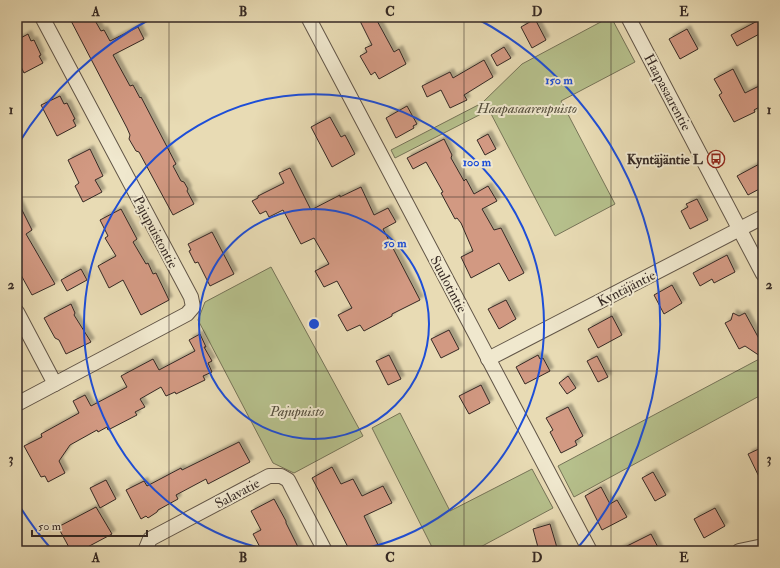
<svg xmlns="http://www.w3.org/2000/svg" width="780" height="568" font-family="'IM FELL Double Pica',serif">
<defs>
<filter id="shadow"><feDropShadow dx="3.5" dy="-3.5" stdDeviation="1" flood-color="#0004"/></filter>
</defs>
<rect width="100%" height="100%" fill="#e8dbb4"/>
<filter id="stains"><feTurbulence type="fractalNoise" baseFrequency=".005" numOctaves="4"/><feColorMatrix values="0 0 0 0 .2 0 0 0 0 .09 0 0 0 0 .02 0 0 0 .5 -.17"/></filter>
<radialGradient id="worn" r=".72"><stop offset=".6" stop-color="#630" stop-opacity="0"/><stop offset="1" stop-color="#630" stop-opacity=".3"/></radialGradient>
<g fill="#b6c08c" stroke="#767458">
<path d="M610,17H611L635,62L561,101L615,204L555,236L489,110L395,158L391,150L482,103L522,64Z"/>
<path d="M271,267L363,436L294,473L273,463L198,320L205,302Z"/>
<path d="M763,357V394L574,497L558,466Z"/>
<path d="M400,413L450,511L532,469L553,508L473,551H434L372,428Z"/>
</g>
<g fill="#d29982" stroke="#352924" filter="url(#shadow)">
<path d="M69,17H93L101,31L104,30L110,41L138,27L144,39L113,55L130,86L133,85L140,98L141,97L176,164L173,166L181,181L184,182L188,189L187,191L194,204L173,215L139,152L136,151L129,139L130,135L127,128Z"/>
<path d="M358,17H375L394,52L399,49L406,64L379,79L375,72L371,75L360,56L367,52L365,48L372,45Z"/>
<path d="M763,18V32L737,46L731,35Z"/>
<path d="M535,19L546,40L532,48L521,27Z"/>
<path d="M687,29L698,49L680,59L669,39Z"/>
<path d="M28,34L31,41L34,40L41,55L39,56L43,63L24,73L17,59V40Z"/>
<path d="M504,47L511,58L497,66L491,55Z"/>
<path d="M484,60L493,77L464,95L467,100L450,108L441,90L427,97L422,86L450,72L453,78Z"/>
<path d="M733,69L745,93L759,86L763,94V105L754,110L755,112L734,122L719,95L722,93L714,79Z"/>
<path d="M60,96L64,104L67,103L75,119L73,120L76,126L57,136L41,105Z"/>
<path d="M407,106L417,124L413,126L414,128L396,138L386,118Z"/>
<path d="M330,117L341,137L345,135L355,154L332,167L311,127Z"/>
<path d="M488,134L496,149L485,155L477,140Z"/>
<path d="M444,139L452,155L451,158L464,181L466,179L474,194L488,186L497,201L482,209L494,230L501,228L524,273L509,281L499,263L471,278L461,257L473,251L461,223L457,218L455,219L441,193L443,192L426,162L413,169L407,158Z"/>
<path d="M90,149L103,176L95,180L102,192L83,202L75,186L79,183L68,160Z"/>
<path d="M763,162V187L748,195L737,176Z"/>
<path d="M290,168L311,210L340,195V197L361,187L374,215L388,208L396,222L383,229L420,300L392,314V316L364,331L360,325L347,331L338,315L352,308L337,281L324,287L315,271L329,264L314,238L301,244L283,210L269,217L266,211L260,214L252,201L258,198V196L284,183L279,173Z"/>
<path d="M697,199L708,220L690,229L681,211L688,207L686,204Z"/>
<path d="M17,200L32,230L26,234L55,284L32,295L21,275L17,277Z"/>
<path d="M121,209L137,239L133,242L146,264L148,263L153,274L156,273L169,300L141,315L123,280L109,288L98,266L116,256L105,238L108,236L100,220Z"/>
<path d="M212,232L234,274L210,286L198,262L195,263L189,251L191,250L188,244Z"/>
<path d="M727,255L735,272L714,283L712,279L700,286L693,273Z"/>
<path d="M81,269L87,280L67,291L61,280Z"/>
<path d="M672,285L682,303L664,314L654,295Z"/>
<path d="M506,300L516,319L499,329L488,309Z"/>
<path d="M71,304L75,313L74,315L91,342L66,354L59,340L55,338L44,318Z"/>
<path d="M733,313L739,316L745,313L763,346V358L745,346L739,349L725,323L731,320Z"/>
<path d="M612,316L622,335L598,348L588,329Z"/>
<path d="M449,330L459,349L441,358L431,339Z"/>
<path d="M200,334L206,347H204L212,361L208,363L212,372L203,376L205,380L176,394L175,392L166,396L161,387L140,399L145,407L135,412L137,415L108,430L107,427L98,432L97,430L70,445L59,461L65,473L48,482L45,476L41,477L24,446L42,437L41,434L79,413L73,401L85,395L91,406L127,387L121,376L153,359L159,370L195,351L189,340Z"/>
<path d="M389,355L401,379L388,385L376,361Z"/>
<path d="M538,355L540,359L543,358L550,371L525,384L516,367Z"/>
<path d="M597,356L608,377L598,382L587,361Z"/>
<path d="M568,376L576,388L567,394L559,383Z"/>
<path d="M481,385L490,403L469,414L459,396Z"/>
<path d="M568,407L583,436L575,441L577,445L561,453L550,432L553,430L546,418Z"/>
<path d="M239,442L250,462L208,484L206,479L176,495L178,499L158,510L157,512L148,518L146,516L141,519L126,490L144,481L147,486L181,468L182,470Z"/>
<path d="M763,447V485L748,454Z"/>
<path d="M332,467L341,484L353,479L362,496L383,486L392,503L364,516L381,551H350L312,478Z"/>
<path d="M653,472L666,495L655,501L642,478Z"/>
<path d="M106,480L116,499L100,508L90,488Z"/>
<path d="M601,487L610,504L617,500L627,517L602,530L585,496Z"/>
<path d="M274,499L286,521V523L300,551H262L253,534L261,530L251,511Z"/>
<path d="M96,507L112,534L80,551H71L58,527Z"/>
<path d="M715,508L725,526L704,538L694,519Z"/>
<path d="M550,524L558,551H539L533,529Z"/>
<path d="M651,534L660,551H617Z"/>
</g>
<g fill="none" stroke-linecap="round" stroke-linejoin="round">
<defs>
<g id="street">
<path d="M308,17L590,551"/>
<path d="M628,17L763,274"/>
<path d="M17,312L55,384"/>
<path d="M488,359L763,217"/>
<path d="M17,404L187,314L193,307L191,297L42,17"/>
<path d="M145,551L150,539L269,476H281L288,480L325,551"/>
<path d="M739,551L763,546"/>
</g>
</defs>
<use href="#street" stroke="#625648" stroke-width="16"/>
<use href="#street" stroke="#f0e8ce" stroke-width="14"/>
</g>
<path fill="none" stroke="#352924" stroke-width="1" stroke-opacity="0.55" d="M169,17V551M316,17V551M464,17V551M611,17V551M17,197H763M17,371H763"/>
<g fill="none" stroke="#1d4ed8" stroke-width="2">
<circle cx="314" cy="324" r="115"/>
<path d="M276 551A230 230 0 1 1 352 551"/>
<path d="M53 551A346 346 0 0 1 17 502M17 146A346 346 0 0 1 154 17M474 17A346 346 0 0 1 575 551"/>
</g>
<defs>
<symbol id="bus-ring" viewBox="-11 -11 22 22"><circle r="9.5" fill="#f0e8ce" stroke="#8f2418" stroke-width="1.5"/><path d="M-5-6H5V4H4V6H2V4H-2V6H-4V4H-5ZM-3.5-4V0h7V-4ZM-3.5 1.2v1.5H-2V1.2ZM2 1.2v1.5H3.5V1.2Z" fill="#8f2418"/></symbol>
</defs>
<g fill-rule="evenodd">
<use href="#bus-ring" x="706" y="149" width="20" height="20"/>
</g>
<g text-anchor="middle" stroke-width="4" stroke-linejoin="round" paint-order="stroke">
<g font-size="14" fill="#352924" stroke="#f0e8ce">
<text transform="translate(668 92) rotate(62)" y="5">Haapasaarentie</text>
<text transform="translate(156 232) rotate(62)" y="5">Pajupuistontie</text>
<text transform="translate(449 284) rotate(62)" y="5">Suulotintie</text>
<text transform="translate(626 288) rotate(-27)" y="5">Kyntäjäntie</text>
<text transform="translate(237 493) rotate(-28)" y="5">Salavatie</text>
</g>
<g font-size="14" font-style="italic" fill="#554f3e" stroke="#f0e8ce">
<text x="527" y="113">Haapasaarenpuisto</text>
<text x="297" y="416">Pajupuisto</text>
</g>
<g font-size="14" font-weight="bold" fill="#352924" stroke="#f0e8ce" text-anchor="end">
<text x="703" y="164">Kyntäjäntie L</text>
</g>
</g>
<circle cx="314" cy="324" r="6" fill="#1d4ed8" stroke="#f0e8ce" stroke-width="2"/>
<g font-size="12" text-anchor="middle" font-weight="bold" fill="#1d4ed8" stroke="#f0e8ce" stroke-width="4" stroke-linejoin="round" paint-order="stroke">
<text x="559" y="84">150 m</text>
<text x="477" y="166">100 m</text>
<text x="395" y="247">50 m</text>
</g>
<rect width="780" height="568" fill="none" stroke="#e8dbb4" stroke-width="44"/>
<path d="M32 530v6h115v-6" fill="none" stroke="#352924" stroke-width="2"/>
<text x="38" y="530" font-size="12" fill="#352924" stroke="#f0e8ce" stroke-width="3" paint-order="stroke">50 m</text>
<rect x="22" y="22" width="736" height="524" fill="none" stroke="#352924" stroke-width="1.5"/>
<g font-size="13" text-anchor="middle" font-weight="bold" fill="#352924">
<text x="96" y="16">A</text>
<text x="243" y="16">B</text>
<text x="390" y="16">C</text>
<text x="537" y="16">D</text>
<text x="684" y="16">E</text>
<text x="11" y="114">1</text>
<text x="769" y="114">1</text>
<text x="11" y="289">2</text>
<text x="769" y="289">2</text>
<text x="11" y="463">3</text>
<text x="769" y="463">3</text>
<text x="96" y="562">A</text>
<text x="243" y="562">B</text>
<text x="390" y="562">C</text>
<text x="537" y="562">D</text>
<text x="684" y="562">E</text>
</g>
<rect width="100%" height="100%" filter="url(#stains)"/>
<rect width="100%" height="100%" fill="url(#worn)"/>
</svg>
